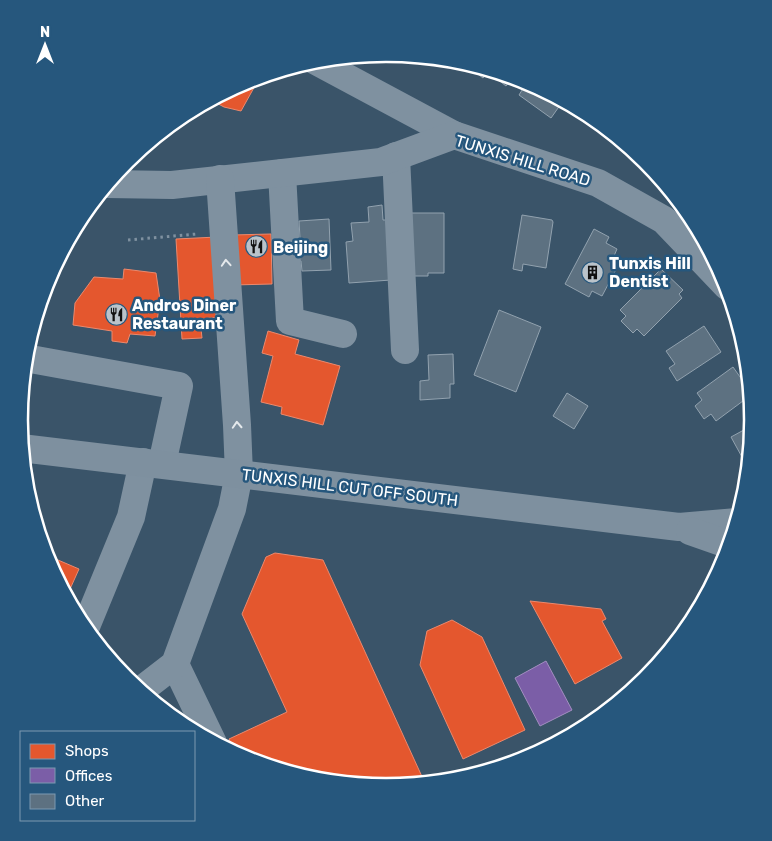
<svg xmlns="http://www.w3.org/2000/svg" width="772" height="841" font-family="Rubik,sans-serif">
<rect width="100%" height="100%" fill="#3a5469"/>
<g fill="#e4572e" stroke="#ec896d">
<path d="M249,80L256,84L241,111L224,107L211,100Z"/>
<path d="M271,234L272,284L233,285L232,235Z"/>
<path d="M217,237L221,317L200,319L202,338L182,339L176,239Z"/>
<path d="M124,269L156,273L160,300L155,336L130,334L127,343L112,341V331L73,325L75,303L94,277L123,279Z"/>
<path d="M268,331L299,340L295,354L340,366L323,425L281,414L282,407L261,402L273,356L262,353Z"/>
<path d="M275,553L323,560L424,781L415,785L386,788L314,781L245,760L236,755L229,739L287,712L242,614L266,557Z"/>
<path d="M44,554L79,569L66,598L47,561Z"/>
<path d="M530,601L601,609L606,619L602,621L622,658L575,684Z"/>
<path d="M452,620L482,637L525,730L463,759L420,665L427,631Z"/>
</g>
<path fill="#7b5ea7" stroke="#a38ec1" d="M546,661L572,710L540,726L515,678Z"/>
<g fill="#5d7181" stroke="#92a2af">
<path d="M474,65L513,77L506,86L488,72L483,78L471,69Z"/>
<path d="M527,82L563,101L551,118L519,95Z"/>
<path d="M382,205L383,220H386L391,280L349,283L346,242L353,241L351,223L369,222L368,207Z"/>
<path d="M411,213H444V273H428V276H409Z"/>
<path d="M522,215L552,220L553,222L546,268L523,264L522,271L513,269Z"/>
<path d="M329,219L331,270L302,271L301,261H299L297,240L300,238L299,221Z"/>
<path d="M594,229L609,237L606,243L617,249L614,256L621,260L602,296L592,291L589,297L565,284Z"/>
<path d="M661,269L683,290L679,294L682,298L644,336L637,329L633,333L621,321L626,316L620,310Z"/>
<path d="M499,310L541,327L516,392L474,375Z"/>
<path d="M704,326L721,352L677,381L669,368L675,364L666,351Z"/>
<path d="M453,354L454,384H450V398L420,400V381L429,380L428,355Z"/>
<path d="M733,367L750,391L751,395L716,421L711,414L704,419L695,406L702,400L697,393Z"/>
<path d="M567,393L588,406L574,429L553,416Z"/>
<path d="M753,425L749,467L748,468L731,437Z"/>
</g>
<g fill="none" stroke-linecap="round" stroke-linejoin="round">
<path stroke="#7f91a0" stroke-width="3" stroke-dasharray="2.5 4" stroke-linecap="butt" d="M128,240L197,234"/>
<g stroke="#7f91a0" stroke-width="28">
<path d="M314,60L454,135L598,183L664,220L727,286"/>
<path d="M396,156L405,350"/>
<path d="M282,173L290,321L343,334"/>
<path d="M107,184L172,185L381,162L454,135"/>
<path d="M25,358L179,386L162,464"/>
<path d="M85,629L131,517L143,462"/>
<path d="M175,664L213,743"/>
<path d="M140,691L175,664L232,509L239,474L237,425L220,179"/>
</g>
<g stroke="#7e909f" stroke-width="28">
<path d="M21,448L679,527L737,522"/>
<path d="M690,531L730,545"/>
</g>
</g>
<defs><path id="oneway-chevron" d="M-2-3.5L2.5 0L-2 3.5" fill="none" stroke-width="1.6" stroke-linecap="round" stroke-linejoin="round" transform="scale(1.25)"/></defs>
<g stroke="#e5e9ec">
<use href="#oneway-chevron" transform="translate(226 263) rotate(-94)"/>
<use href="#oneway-chevron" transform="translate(237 425) rotate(-93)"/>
</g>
<defs>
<symbol id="restaurant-disc" viewBox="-11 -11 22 22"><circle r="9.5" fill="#bac3ca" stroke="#26577d"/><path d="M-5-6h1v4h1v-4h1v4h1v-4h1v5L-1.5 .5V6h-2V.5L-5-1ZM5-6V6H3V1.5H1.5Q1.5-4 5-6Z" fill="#111"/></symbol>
<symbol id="building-disc" viewBox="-11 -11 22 22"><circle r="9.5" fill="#bac3ca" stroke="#26577d"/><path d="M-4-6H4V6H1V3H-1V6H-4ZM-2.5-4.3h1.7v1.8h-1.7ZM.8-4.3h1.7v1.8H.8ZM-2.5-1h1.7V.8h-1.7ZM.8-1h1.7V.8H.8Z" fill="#111"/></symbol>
</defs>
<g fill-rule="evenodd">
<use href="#restaurant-disc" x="244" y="234" width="25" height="25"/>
<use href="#building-disc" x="580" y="260" width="25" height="25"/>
<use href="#restaurant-disc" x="104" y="302" width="25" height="25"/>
</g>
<g text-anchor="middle" stroke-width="5" stroke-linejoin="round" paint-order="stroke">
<g font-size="16" fill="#fff" stroke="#26577d">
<text transform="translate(523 160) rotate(17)" y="6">TUNXIS HILL ROAD</text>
<text transform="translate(350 487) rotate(7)" y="6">TUNXIS HILL CUT OFF SOUTH</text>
</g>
<g font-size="16" font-weight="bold" fill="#fff" stroke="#26577d" text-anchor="start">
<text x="273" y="253">Beijing</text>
<text x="609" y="269">Tunxis Hill<tspan x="609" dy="18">Dentist</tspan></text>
<text x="132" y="311">Andros Diner<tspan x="132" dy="18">Restaurant</tspan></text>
</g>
</g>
<path d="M0 0H772V841H0ZM28 420a358 358 0 1 1 716 0a358 358 0 1 1-716 0Z" fill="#26577d" fill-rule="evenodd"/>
<path fill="none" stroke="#fff" stroke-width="2.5" d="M28 420a358 358 0 1 1 716 0a358 358 0 1 1-716 0Z"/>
<rect x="20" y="731" width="175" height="90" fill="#26577d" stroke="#7d9ab1"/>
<rect x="30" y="744" width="25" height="15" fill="#e4572e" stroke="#7d9ab1"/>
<text x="65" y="756" font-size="15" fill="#ffffff">Shops</text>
<rect x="30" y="768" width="25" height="15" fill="#7b5ea7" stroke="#7d9ab1"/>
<text x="65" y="781" font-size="15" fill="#ffffff">Offices</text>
<rect x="30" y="794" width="25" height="15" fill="#5d7181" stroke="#7d9ab1"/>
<text x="65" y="806" font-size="15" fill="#ffffff">Other</text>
<g transform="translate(45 45)" stroke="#26577d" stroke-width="4" paint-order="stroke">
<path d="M0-4L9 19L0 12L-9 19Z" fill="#ffffff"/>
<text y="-8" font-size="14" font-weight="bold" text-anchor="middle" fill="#ffffff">N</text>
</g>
</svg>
